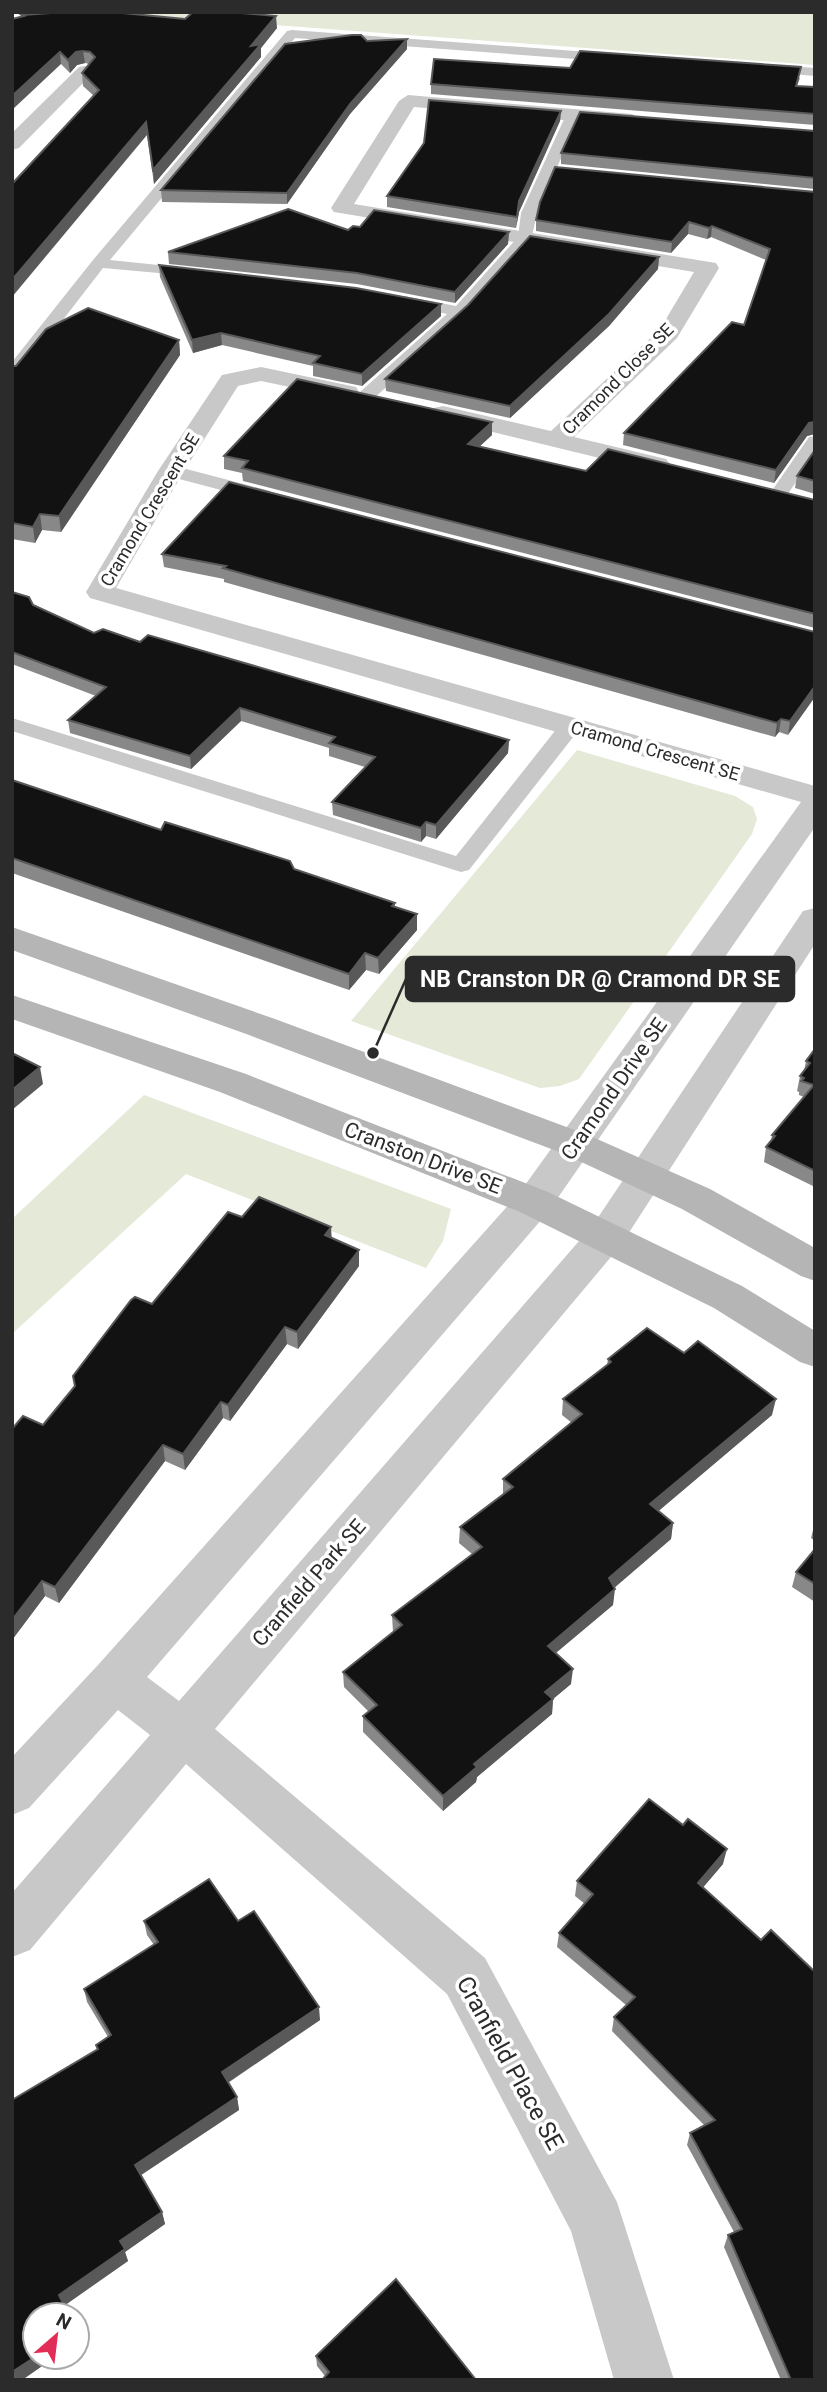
<svg xmlns="http://www.w3.org/2000/svg" width="827" height="2392" font-family="Roboto,sans-serif">
<rect width="100%" height="100%" fill="#fff"/>
<g fill="#e4e9d8">
<path d="M97,12H815V65Z"/>
<path d="M577,750L735,796L753,807L757,819L752,834L579,1079L560,1086L540,1088L351,1021Z"/>
<path d="M144,1095L451,1209L443,1241L426,1268L186,1174L12,1334V1219Z"/>
</g>
<g fill="none" stroke-linecap="round" stroke-linejoin="round">
<g fill="#c8c8c8" fill-rule="evenodd">
<path d="M292,30L616,54L623,58L616,62L295,38L110,260L197,269L205,274L203,277L103,268L18,378L12,379V362L93,260L287,31Z"/>
<path d="M762,64L815,68V76L757,71V65Z"/>
<path d="M573,111L580,115L537,213L531,241L466,315L372,400H360L357,396L360,392L447,314L398,304L396,301L398,298L404,296L456,306L518,237L521,213L566,115Z"/>
<path d="M815,436V455L787,495L785,499H771L769,495L809,437Z"/>
<path d="M171,465L270,491L272,495L263,501L164,475L162,471Z"/>
<path d="M12,718L456,856L562,722H578L581,727L469,870L461,872L12,731Z"/>
</g>
<g fill="#c8c8c8" fill-rule="evenodd">
<path d="M85,66L91,67L94,71L91,75L19,148L12,150V133L79,67Z"/>
<path d="M408,95L632,114L642,120L632,126L414,107L354,204L716,263L719,268L677,338L574,437L666,459L670,464L666,469L657,472L443,420L434,418L431,413L434,408L443,406L551,431L660,329L694,272L334,212L331,208L399,101Z"/>
<path d="M261,367L356,387L359,392L356,397L347,399L261,381L238,386L184,471L116,588L815,786V827L548,1212L147,1677L179,1701L593,1225L803,911L815,908V944L621,1245L215,1729L485,1958L617,2202L674,2380H614L571,2231L447,1994L186,1764L30,1950L12,1957V1893L150,1735L118,1710L29,1808L12,1815V1757L98,1665L520,1192L801,802L90,598L86,592L158,471L222,375Z"/>
</g>
<g fill="#b5b5b5" fill-rule="evenodd">
<path d="M12,927L275,1019L588,1135L710,1189L815,1248V1281L801,1276L682,1209L562,1153L249,1035L12,950Z"/>
<path d="M12,995L246,1074L548,1192L742,1286L815,1331V1367L800,1362L714,1308L520,1212L220,1092L12,1019Z"/>
</g>
</g>
<g fill="#888">
<path d="M22,15L277,28L261,48V57L154,184L147,135L94,96L83,86L82,73L89,64L85,63L77,65L70,73L61,64L22,17Z"/>
<path d="M407,39V49L350,114L287,204L162,202L161,190L367,41Z"/>
<path d="M570,68L800,78L797,86L815,87V125L431,94V84Z"/>
<path d="M561,111L560,121L519,212L516,228L387,207V196Z"/>
<path d="M815,131V189L561,164V153Z"/>
<path d="M815,192V434L807,436L774,483L623,445L624,433L744,325L766,260L711,237L707,239L688,234L671,253L536,231V220Z"/>
<path d="M360,227L509,232L508,244L455,303L357,284L169,264L168,252L348,230Z"/>
<path d="M659,257L658,269L609,326L510,418L386,391L385,379Z"/>
<path d="M159,265L441,304V316L362,386L313,376V366L222,345L193,353L160,277Z"/>
<path d="M179,340L180,355L61,532L42,530L35,543L12,539V366Z"/>
<path d="M492,422V435L479,447L586,471L815,500V628L243,481L242,473L224,469V456Z"/>
<path d="M815,450V494L795,488L797,476Z"/>
<path d="M162,554L815,632L788,735L779,732L775,737L224,582V579L164,567Z"/>
<path d="M12,592L33,605L94,633L140,642L509,740L508,753L436,839L426,836L421,842L333,815L332,802L365,767L329,756V748L241,721L191,769L70,733L68,720L96,696L12,664Z"/>
<path d="M12,780L161,830L294,869L395,903V907L417,930L379,974L366,970L349,990L12,873Z"/>
<path d="M815,1049V1187L764,1162L766,1147L771,1141L772,1135L804,1097L799,1095V1092L797,1091L800,1076L804,1071L806,1061Z"/>
<path d="M242,1217L332,1238L359,1250V1266L298,1349L287,1344L230,1421L223,1418L185,1470L165,1461L59,1603L45,1596L12,1640L43,1425L152,1304Z"/>
<path d="M608,1359L772,1415L658,1511L673,1523L671,1539L614,1588L613,1605L556,1653L571,1684L553,1699L552,1714L477,1777L476,1782L443,1811L363,1732V1716L369,1712L344,1687L343,1672L393,1632L392,1615L472,1554L459,1543L460,1527L503,1495V1479L572,1423L562,1415L563,1399L607,1365Z"/>
<path d="M815,1522V1541L811,1538Z"/>
<path d="M815,1549V1602L792,1587L796,1572Z"/>
<path d="M723,1864L703,1887L815,2380H781L724,2247L728,2235L734,2232L687,2145L690,2133L704,2125L612,2031L614,2017L626,2005L557,1947L559,1933L585,1904L575,1896L577,1881Z"/>
<path d="M144,1921H238L320,2020L228,2083L237,2097L239,2110L141,2175L162,2212L165,2224L125,2252L128,2261L64,2305L35,2357H55L22,2380H12L97,2050L96,2045L108,2037L87,2002L84,1989L154,1945L147,1935Z"/>
<path d="M316,2356L476,2380L325,2376L317,2366Z"/>
</g>
<g fill="#595959">
<path d="M276,16L277,28L261,48V57L154,184L153,170Z"/>
<path d="M407,39V49L350,114L287,204V193L350,104Z"/>
<path d="M83,51L85,63L77,65L70,73L68,60L76,52Z"/>
<path d="M60,52L61,64L12,110V96Z"/>
<path d="M561,111L560,121L519,212L516,228L519,201Z"/>
<path d="M146,122L147,135L12,297V280Z"/>
<path d="M689,222L688,234L671,253L672,242Z"/>
<path d="M712,226L711,237L707,239L709,228Z"/>
<path d="M509,232L508,244L455,303V292Z"/>
<path d="M659,257L658,269L609,326L510,418V406Z"/>
<path d="M441,304V316L362,386V374Z"/>
<path d="M221,333L222,345L193,353L192,340Z"/>
<path d="M179,340L180,355L61,532L59,516Z"/>
<path d="M492,422V435L468,457V444Z"/>
<path d="M815,422V434L807,436L774,483L776,470L809,423Z"/>
<path d="M40,514L42,530L35,543L33,527Z"/>
<path d="M815,686V697L788,735L790,721Z"/>
<path d="M240,708L241,721L191,769L190,756Z"/>
<path d="M781,719L779,732L775,737L777,723Z"/>
<path d="M509,740L508,753L436,839V825Z"/>
<path d="M426,822V836L421,842V828Z"/>
<path d="M417,914V930L379,974L378,958Z"/>
<path d="M365,953L366,970L349,990V974Z"/>
<path d="M40,1067L43,1084L12,1110V1090Z"/>
<path d="M331,1227L332,1243L325,1235Z"/>
<path d="M359,1250V1266L298,1349L297,1332Z"/>
<path d="M285,1327L287,1344L230,1421L228,1405Z"/>
<path d="M776,1399L772,1415L648,1520L650,1504Z"/>
<path d="M221,1402L223,1418L185,1470L183,1454Z"/>
<path d="M163,1445L165,1461L59,1603L55,1587Z"/>
<path d="M673,1523L671,1539L607,1594L609,1578Z"/>
<path d="M42,1581L45,1596L12,1640V1620Z"/>
<path d="M615,1589L613,1605L546,1661L548,1646Z"/>
<path d="M573,1669L571,1684L553,1699L552,1714L477,1777L476,1782L443,1811V1796L545,1692Z"/>
<path d="M727,1849L723,1864L695,1897L698,1883Z"/>
<path d="M319,2007L320,2020L224,2085L222,2072Z"/>
<path d="M237,2097L239,2110L138,2177L135,2165Z"/>
<path d="M162,2212L165,2224L125,2252L128,2261L64,2306L59,2295L120,2241Z"/>
<path d="M35,2357H55L22,2380H12V2372Z"/>
</g>
<g fill="#121212" stroke="#595959" stroke-width="2">
<path d="M66,12H112L185,19L193,12H230L276,16L251,46L261,44L153,170L146,122L12,280V184L99,90L82,73L95,57L90,52L83,51L76,52L68,60L60,52L12,96V19L24,16L22,15Z"/>
<path d="M352,35H361L367,41L407,39L350,104L287,193L161,190L285,44Z"/>
<path d="M580,51L801,67L796,86L815,87V114L431,84L434,59L570,68Z"/>
<path d="M429,100L561,111L519,201L517,217L387,196L424,143Z"/>
<path d="M580,112L815,131V178L561,153Z"/>
<path d="M555,167L815,192V422L809,423L776,470L624,433L732,322L744,325L770,249L712,226L709,228L689,222L672,242L536,220L540,202Z"/>
<path d="M288,209L348,230L353,226L360,227L374,210L509,232L455,292L357,273L168,252Z"/>
<path d="M530,236L659,257L609,314L510,406L385,379L468,305Z"/>
<path d="M159,265L356,288L441,304L362,374L313,363L320,356L221,333L192,340Z"/>
<path d="M88,308L179,340L59,516L40,514L33,527L12,523V366H16L46,329Z"/>
<path d="M297,379L492,422L468,444L586,471L608,449L815,500V614L242,468L248,461L224,456Z"/>
<path d="M815,450V481L797,476Z"/>
<path d="M229,482L815,632V686L790,721L781,719L777,723L223,568L226,566L162,554Z"/>
<path d="M12,592L29,597L33,605L94,633L103,629L140,642L148,635L509,740L436,825L426,822L421,828L332,802L375,757L329,743L335,737L240,708L190,756L68,720L106,687L12,652Z"/>
<path d="M12,780L161,830L165,822L290,861L294,869L395,903L392,906L417,914L378,958L365,953L349,974L12,858Z"/>
<path d="M815,1049V1171L766,1147L775,1136L772,1135L814,1085L801,1081L804,1078L800,1076L810,1063L806,1061Z"/>
<path d="M12,1053L40,1067L12,1090Z"/>
<path d="M259,1197L331,1227L325,1235L359,1250L297,1332L285,1327L228,1405L221,1402L183,1454L163,1445L55,1587L42,1581L12,1620V1429L23,1416L43,1425L75,1386L73,1376L131,1300L135,1297L152,1304L228,1212L242,1217Z"/>
<path d="M647,1328L684,1353L698,1341L776,1399L650,1504L673,1523L609,1578L615,1589L548,1646L573,1669L545,1692L553,1699L474,1764L477,1767L443,1796L363,1716L377,1705L343,1672L402,1625L392,1615L482,1547L460,1527L513,1487L503,1479L582,1414L563,1399L611,1362L608,1359Z"/>
<path d="M815,1549V1584L796,1572Z"/>
<path d="M649,1799L683,1825L688,1819L727,1849L698,1883L761,1940L771,1930L815,1972V2380H791L728,2235L742,2229L690,2133L715,2120L614,2017L635,1997L559,1933L593,1894L577,1881Z"/>
<path d="M209,1879L238,1921L254,1911L319,2007L222,2072L237,2097L135,2165L162,2212L120,2241L125,2249L59,2295L69,2315H35V2357L12,2372V2100L98,2049L96,2045L111,2035L84,1989L158,1942L144,1921Z"/>
<path d="M396,2279L476,2380H322L329,2372L316,2356Z"/>
</g>
<g text-anchor="middle" stroke-width="7" stroke-linejoin="round" paint-order="stroke">
<g font-size="18" fill="#2b2b2b" stroke="#fff">
<text transform="translate(618 379) rotate(-45)" y="6">Cramond Close SE</text>
<text transform="translate(150 510) rotate(-59)" y="6">Cramond Crescent SE</text>
<text transform="translate(655 751) rotate(16)" y="6">Cramond Crescent SE</text>
</g>
<g font-size="21" fill="#2b2b2b" stroke="#fff">
<text transform="translate(614 1089) rotate(-55)" y="7">Cramond Drive SE</text>
<text transform="translate(423 1158) rotate(21)" y="7">Cranston Drive SE</text>
<text transform="translate(309 1583) rotate(-49)" y="7">Cranfield Park SE</text>
</g>
<g font-size="24" fill="#2b2b2b" stroke="#fff">
<text transform="translate(510 2063) rotate(61)" y="8">Cranfield Place SE</text>
</g>
</g>
<path fill="none" stroke="#2b2b2b" stroke-width="2.5" d="M373 1053L406 979"/>
<circle fill="#2b2b2b" stroke="#fff" stroke-width="2.5" cx="373" cy="1053" r="7"/>
<rect fill="#2b2b2b" stroke="#2b2b2b" stroke-width="2.5" x="406" y="957" width="388" height="44" rx="7"/>
<g font-size="23" text-anchor="middle" font-weight="bold" fill="#fff">
<text x="600" y="987">NB Cranston DR @ Cramond DR SE</text>
</g>
<rect width="827" height="2392" fill="none" stroke="#2b2b2b" stroke-width="28"/>
<g transform="translate(56 2336) rotate(28)"><circle r="33" fill="#ffffff" stroke="#aaaaaa" stroke-width="2"/>
<path d="M0-5L12 26L0 18L-12 26Z" fill="#e22d57"/>
<text y="-10" font-size="19" font-weight="bold" text-anchor="middle" fill="#2b2b2b">N</text>
</g>
</svg>
